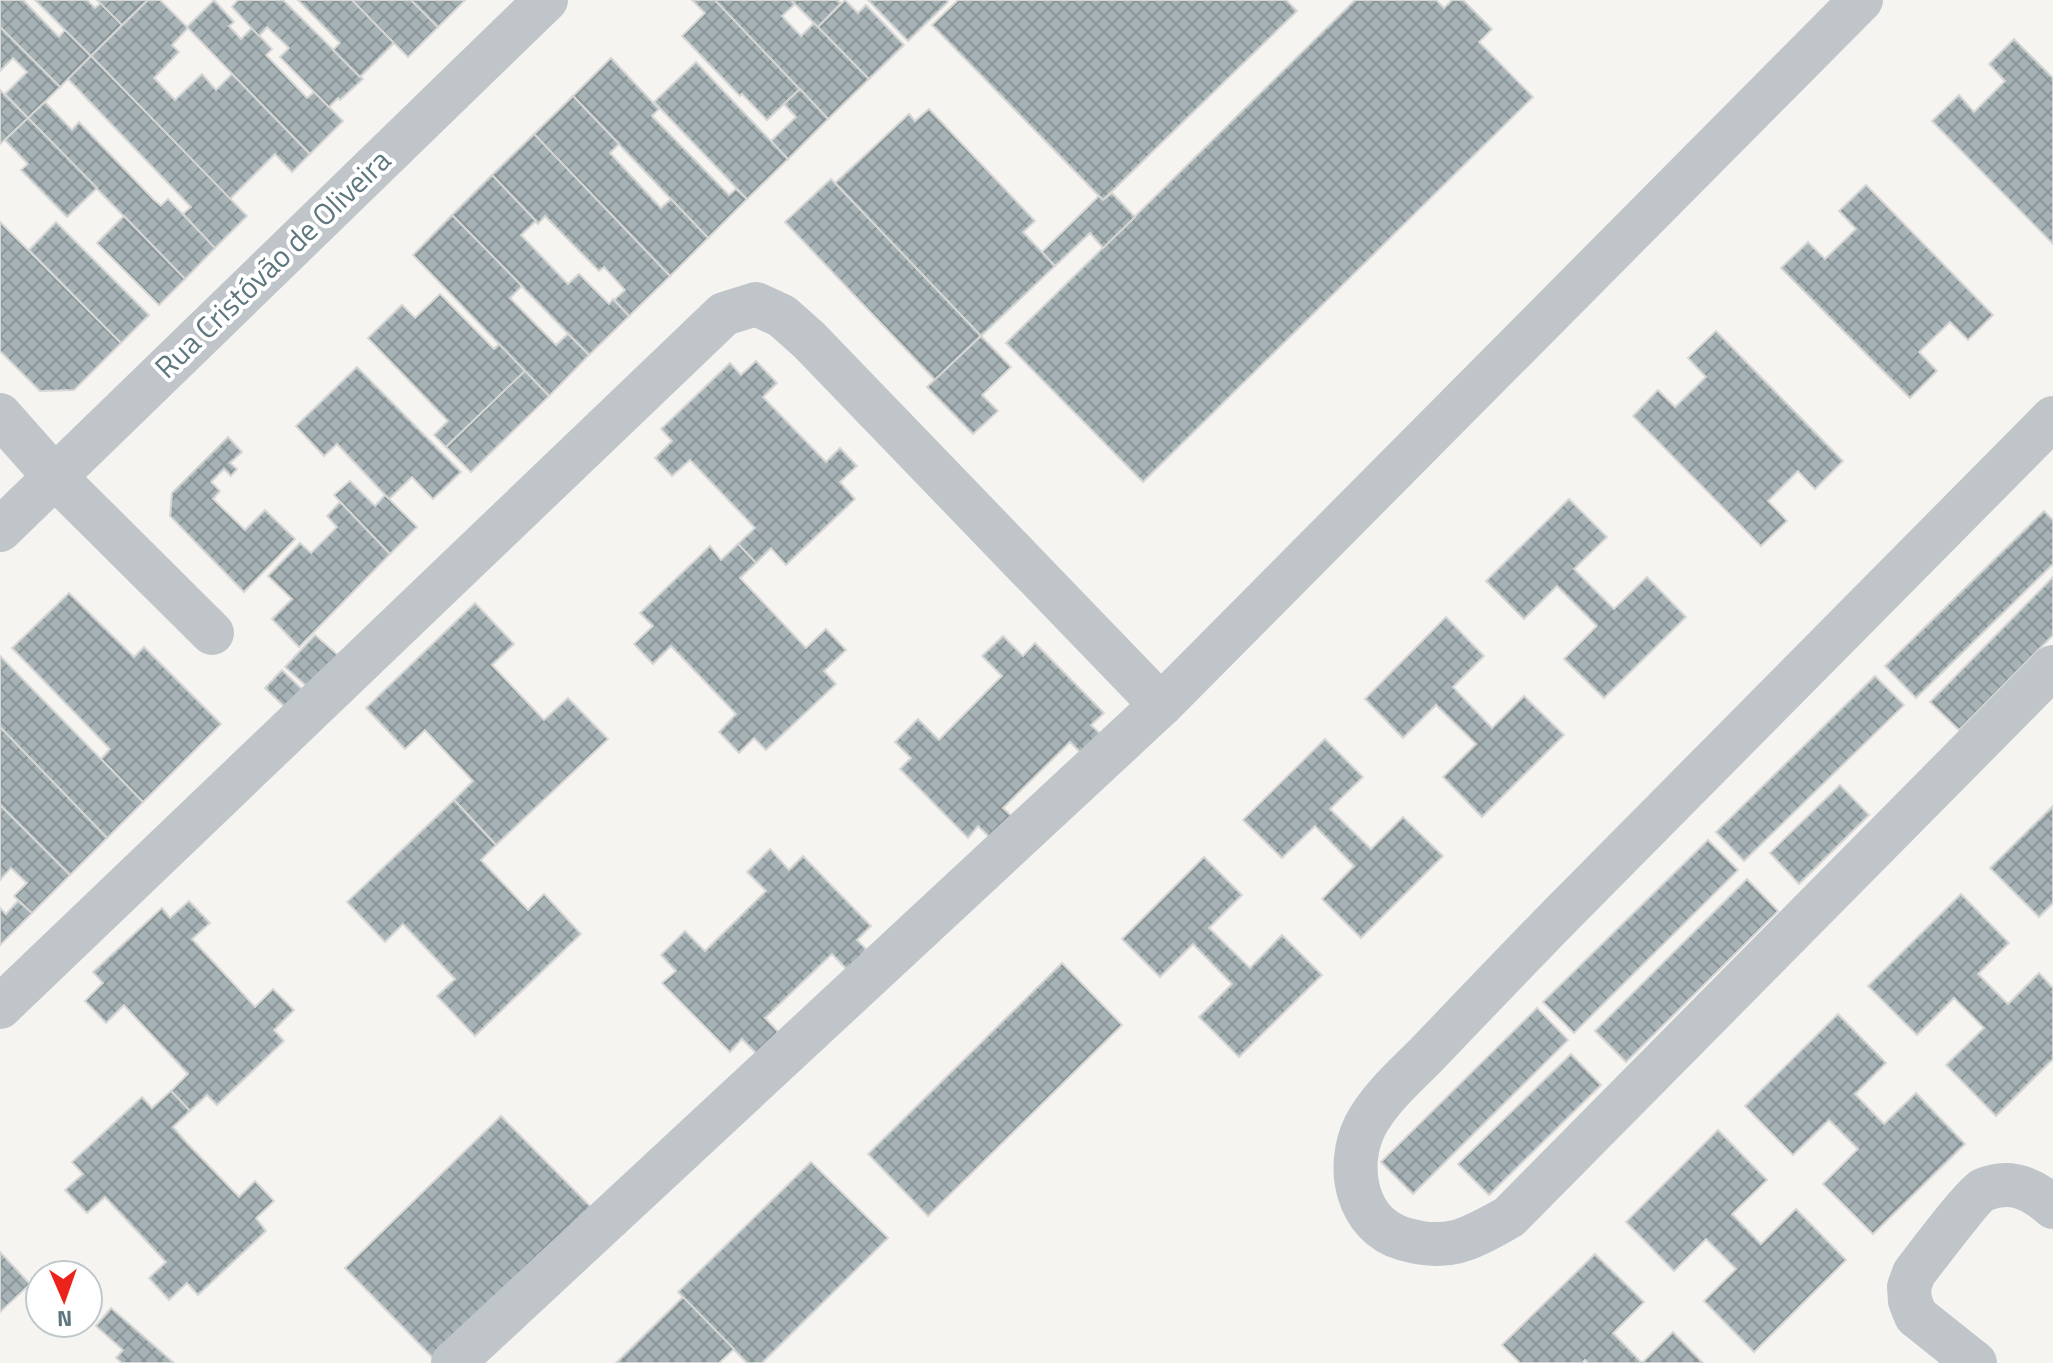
<svg xmlns="http://www.w3.org/2000/svg" width="2053" height="1363" font-family="'Titillium Web',sans-serif">
<defs>
<pattern id="building-cross-hatch" width="8" height="8" patternUnits="userSpaceOnUse" patternTransform="scale(2)"><rect width="8" height="8" fill="#a6b2b5"/><path d="M0 0l8 8M0 8l8-8" fill="none" stroke="#8a9598"/></pattern>
</defs>
<rect width="100%" height="100%" fill="#f5f4f1"/>
<g fill="url(#building-cross-hatch)" stroke="#d6d6d4" stroke-width="2">
<path d="M0,0H23L59,37L65,30L91,56L60,87L0,27Z"/>
<path d="M35,0H87L95,8L101,3L122,25L91,56Z"/>
<path d="M97,0H148L122,25Z"/>
<path d="M160,0L188,28L172,45L179,52L154,78L175,100L202,74L216,90L232,74L310,154L292,172L275,154L230,199L91,56L148,0Z"/>
<path d="M214,0L234,22L229,26L241,39L252,28L272,49L266,55L307,98L314,92L343,121L310,154L187,27Z"/>
<path d="M238,0H283L363,79L340,100L338,98L329,107L280,57L289,48L267,27L259,36L232,7Z"/>
<path d="M298,0H352L394,43L360,77L333,50L340,43Z"/>
<path d="M352,0H411L438,27L408,57Z"/>
<path d="M411,0H465L438,27Z"/>
<path d="M692,0H715L800,89L767,120L742,94L740,96L682,36L705,13Z"/>
<path d="M715,0H791L795,4L782,16L801,36L814,23L869,79L828,119Z"/>
<path d="M791,0H837L841,3L818,27Z"/>
<path d="M845,0L858,13L866,5L904,45L869,79L818,27Z"/>
<path d="M868,0H946L948,2L908,41Z"/>
<path d="M958,0H1286L1297,11L1103,200L932,25Z"/>
<path d="M1355,0H1436L1444,8L1452,0H1463L1492,29L1479,42L1533,97L1143,482L1006,343Z"/>
<path d="M0,27L60,87L28,118L5,94L27,72L13,58L0,71Z"/>
<path d="M2014,39L2053,78V244L1932,121L1959,95L1974,112L2005,81L1989,64Z"/>
<path d="M91,56L247,216L215,248L183,214L191,207L68,79Z"/>
<path d="M611,58L659,109L652,116L729,195L736,189L747,199L708,238L573,96Z"/>
<path d="M696,62L788,159L747,199L654,102Z"/>
<path d="M800,89L828,119L788,159L771,141L796,117L784,104Z"/>
<path d="M0,90L28,118L0,144Z"/>
<path d="M573,96L619,144L610,153L661,208L671,199L708,238L670,276L534,134Z"/>
<path d="M45,102L72,130L79,122L154,200L161,206L168,199L215,248L185,279L28,118Z"/>
<path d="M929,109L1035,221L1023,232L1055,266L981,336L835,183L909,114L915,121Z"/>
<path d="M28,118L97,188L67,217L21,170L28,164L5,140Z"/>
<path d="M534,134L670,276L629,316L614,300L625,290L604,267L599,271L545,216L538,224L492,175Z"/>
<path d="M492,175L536,221L521,235L568,284L579,274L609,304L613,299L629,316L589,355L452,215Z"/>
<path d="M831,179L981,336L935,380L785,222Z"/>
<path d="M1866,185L1993,315L1968,340L1950,322L1919,352L1937,371L1910,398L1781,268L1808,242L1825,259L1856,229L1839,211Z"/>
<path d="M1112,193L1135,217L1103,248L1090,233L1055,266L1042,252L1099,196L1103,200Z"/>
<path d="M452,215L522,286L510,298L556,345L568,334L589,355L549,396L413,255Z"/>
<path d="M124,216L185,279L159,305L97,243Z"/>
<path d="M0,222L121,343L74,390L40,391L0,351Z"/>
<path d="M56,222L149,315L121,343L29,250Z"/>
<path d="M440,294L494,349L499,344L525,371L446,447L434,435L448,421L368,338L402,305L415,318Z"/>
<path d="M1716,331L1843,461L1815,489L1798,471L1768,501L1787,521L1761,546L1633,416L1658,390L1675,407L1706,377L1688,358Z"/>
<path d="M981,336L1011,367L982,395L998,411L973,434L927,387Z"/>
<path d="M756,361L777,383L763,397L826,462L840,448L857,466L840,482L855,499L786,565L771,548L756,563L738,544L755,528L690,460L672,476L655,458L672,441L661,429L730,363L741,375Z"/>
<path d="M357,367L461,472L433,499L412,477L389,499L337,444L324,456L296,426Z"/>
<path d="M525,371L549,396L471,472L446,447Z"/>
<path d="M228,437L242,452L230,463L237,469L231,476L224,469L211,482L220,491L213,499L245,530L265,510L295,539L244,592L170,516L172,493Z"/>
<path d="M350,481L375,506L385,495L417,527L390,554L334,495Z"/>
<path d="M1569,499L1607,537L1574,569L1614,609L1647,577L1686,617L1604,698L1564,659L1597,626L1557,586L1524,619L1486,581Z"/>
<path d="M340,502L390,554L299,647L272,619L292,599L268,576L300,543L311,553L337,527L327,516Z"/>
<path d="M2044,511L2053,520V564L1916,698L1885,666Z"/>
<path d="M738,544L756,563L740,578L806,648L826,629L846,650L824,671L836,684L766,750L754,738L739,753L719,732L736,714L671,646L653,664L634,644L653,626L640,613L710,546L721,560Z"/>
<path d="M2053,577V635L1959,730L1930,702Z"/>
<path d="M69,593L134,657L144,647L221,724L143,802L101,759L110,749L12,648Z"/>
<path d="M475,603L514,644L492,665L544,720L568,698L608,739L496,845L454,800L473,781L425,730L405,749L366,708Z"/>
<path d="M1446,617L1484,656L1453,687L1492,728L1524,696L1564,735L1482,817L1443,777L1476,744L1436,705L1403,738L1365,699Z"/>
<path d="M315,635L341,658L311,690L285,667Z"/>
<path d="M1003,636L1023,656L1035,643L1104,713L1091,725L1106,739L1087,759L1070,742L1003,808L1021,825L999,846L978,826L968,838L900,769L911,758L895,742L918,719L939,740L1002,676L982,656Z"/>
<path d="M0,656L143,802L107,838L0,727Z"/>
<path d="M282,670L309,696L291,713L265,688Z"/>
<path d="M1875,676L1904,705L1744,861L1716,832Z"/>
<path d="M0,727L107,838L70,875L0,805Z"/>
<path d="M1325,739L1363,777L1330,809L1371,849L1403,817L1443,856L1361,938L1322,899L1354,866L1315,826L1282,858L1243,820Z"/>
<path d="M1840,785L1869,815L1799,884L1770,853Z"/>
<path d="M454,800L496,845L481,860L528,910L544,894L581,934L475,1036L437,996L455,979L403,924L385,942L347,902Z"/>
<path d="M0,805L70,875L32,913L14,896L27,883L11,868L0,880Z"/>
<path d="M2053,806V903L2039,917L1990,868Z"/>
<path d="M1708,840L1738,870L1574,1033L1543,1002Z"/>
<path d="M770,849L789,870L803,856L871,926L857,940L866,949L851,974L832,954L765,1018L784,1038L762,1059L742,1039L730,1052L662,983L676,971L661,955L685,931L705,951L766,891L747,872Z"/>
<path d="M1204,857L1242,895L1209,928L1250,968L1282,935L1322,975L1239,1057L1199,1017L1232,984L1193,944L1160,977L1122,939Z"/>
<path d="M1747,879L1778,911L1626,1062L1595,1031Z"/>
<path d="M1961,894L2009,943L1978,974L2008,1004L2039,973L2053,988V1059L1996,1116L1946,1065L1984,1028L1954,998L1917,1035L1868,986Z"/>
<path d="M18,901L32,913L0,945V908L6,914Z"/>
<path d="M189,901L210,923L192,939L255,1007L273,989L294,1010L274,1030L284,1041L217,1105L207,1095L190,1111L171,1091L188,1074L124,1005L106,1023L85,1001L103,983L93,972L162,908L170,918Z"/>
<path d="M1062,963L1122,1025L928,1216L868,1154Z"/>
<path d="M1537,1008L1568,1040L1413,1194L1381,1162Z"/>
<path d="M1838,1014L1886,1063L1855,1094L1884,1124L1916,1093L1965,1144L1873,1234L1823,1184L1858,1149L1829,1120L1793,1155L1745,1106Z"/>
<path d="M1571,1054L1601,1085L1489,1195L1458,1164Z"/>
<path d="M171,1091L190,1111L173,1127L187,1143L239,1197L255,1181L274,1201L256,1218L266,1231L198,1295L187,1283L169,1300L149,1278L166,1262L105,1197L87,1213L65,1190L83,1174L72,1162L142,1097L152,1108Z"/>
<path d="M501,1116L593,1209L436,1361L345,1268Z"/>
<path d="M1718,1130L1767,1180L1732,1214L1761,1244L1796,1209L1846,1260L1754,1352L1704,1301L1736,1269L1706,1239L1674,1271L1626,1222Z"/>
<path d="M811,1162L888,1238L762,1363H747L678,1292Z"/>
<path d="M0,1252L30,1284L0,1312Z"/>
<path d="M1595,1254L1644,1302L1613,1333L1642,1363L1673,1332L1703,1363H1588L1585,1360L1582,1363H1520L1502,1345Z"/>
<path d="M683,1297L734,1349L719,1363H616Z"/>
<path d="M111,1308L174,1363H122L116,1358L123,1350L96,1326Z"/>
</g>
<g fill="none" stroke-linecap="round" stroke-linejoin="round">
<g stroke="#bfc5c8" stroke-width="44">
<path d="M0,415L54,476L212,633"/>
<path d="M2053,418C1888,584 1724,751 1559,917C1516,961 1473,1006 1430,1051C1408,1074 1380,1097 1365,1126C1345,1167 1356,1225 1404,1239C1450,1252 1469,1239 1509,1217L2053,667"/>
<path d="M0,1007L724,314L756,304L782,316L809,340L1161,705"/>
<path d="M453,1363L1161,705L1861,0"/>
<path d="M1975,1363L1916,1316L1910,1301L1909,1287L1914,1273C1925,1259 1973,1195 1983,1190C2011,1178 2033,1189 2053,1207"/>
</g>
<path stroke="#bfc5c8" stroke-width="44" d="M0,530L546,0"/>
</g>
<g text-anchor="middle" stroke-width="8" stroke-linejoin="round" paint-order="stroke">
<g font-size="30" fill="#5e767e" stroke="#fff">
<text transform="translate(273 264) rotate(-44)" y="10">Rua Cristóvão de Oliveira</text>
</g>
</g>
<g transform="translate(64 1299) rotate(178)"><circle r="38" fill="#ffffff" stroke="#bfc8cb" stroke-width="2"/>
<path d="M0-6L14 30L0 20L-14 30Z" fill="#ec231b"/>
<text y="-12" font-size="22" font-weight="bold" text-anchor="middle" fill="#5e767e">N</text>
</g>
</svg>
